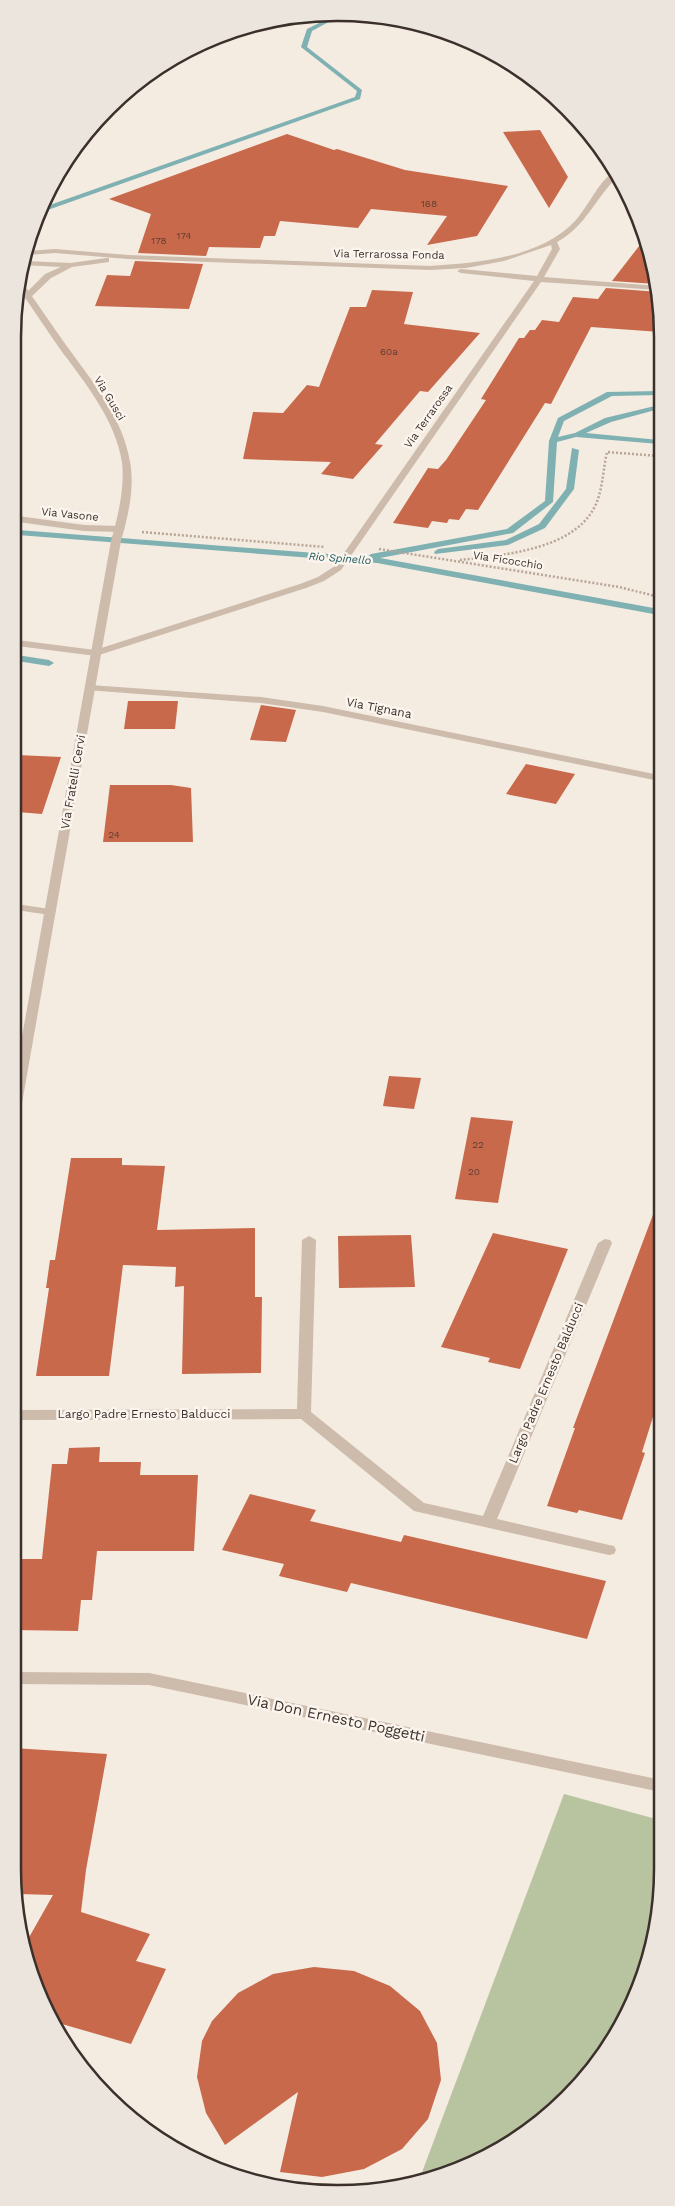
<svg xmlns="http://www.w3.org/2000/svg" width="675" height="2206" font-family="'Work Sans',sans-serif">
<rect width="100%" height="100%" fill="#f4ebe1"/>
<path fill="#b8c4a0" d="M564,1794L656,1819V1932L608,2049L535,2127L418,2183Z"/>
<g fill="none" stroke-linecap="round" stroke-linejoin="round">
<g fill="#7fb0b2" fill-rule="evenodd">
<path d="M327,19H334L312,31L307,47L362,90L360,99L45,211L47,206L355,97L357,91L301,47L307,29Z"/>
<path d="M659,391V395L612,396L564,421L558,437L575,433L605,418L659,405V409L611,422L586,433L659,440V444L576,437L557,442L553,502L513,533L380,558L659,609V615L377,563L18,535V530L367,557L371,554L507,529L545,501L549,441L558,418L607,392Z"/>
<path d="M572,448L579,450L574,489L545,528L508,545L435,554L434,552L438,549L506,540L539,524L566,489Z"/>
<path d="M17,655L49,660L54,663L49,666L17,661Z"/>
</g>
</g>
<g fill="#c8694b">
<path d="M540,130L568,177L549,208L503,132Z"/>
<path d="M287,134L334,150L337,149L405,170L508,186L477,236L427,245L447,216L371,209L358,228L280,221L275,236H264L260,248L209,247L206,256L138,253L151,214L109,199Z"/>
<path d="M643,241L656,284L612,281Z"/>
<path d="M135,261L203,264L189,309L95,306L107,275L130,276Z"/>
<path d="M606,288L659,292L660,332L591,327L551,404L545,403L478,510L466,509L459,520L449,519L447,523L432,521L428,528L393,523L428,468L438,469L446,460L486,400L481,399L519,338H524L530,330H535L542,320L559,322L573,297L598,299Z"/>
<path d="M372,290L413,292L404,324L480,333L428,392L420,391L375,444L383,445L353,479L321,474L331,462L243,459L253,412L283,413L307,385L319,387L350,307H366Z"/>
<path d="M128,701H178L175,729H124Z"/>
<path d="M261,705L296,710L286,742L250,740Z"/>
<path d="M17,755L61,757L42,814L17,812Z"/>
<path d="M526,764L575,774L556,804L506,794Z"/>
<path d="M110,785H171L191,788L193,842H103Z"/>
<path d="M389,1076L421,1078L414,1109L383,1106Z"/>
<path d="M471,1117L513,1121L498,1203L455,1199Z"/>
<path d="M71,1158H122V1165L165,1166L157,1230L255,1228V1297H262L261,1373L182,1374L184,1286L175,1287L176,1267L123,1265L109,1376H36L49,1288H46L50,1260H55Z"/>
<path d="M654,1212L658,1213L657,1404L642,1452L645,1453L622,1520L579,1510L577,1513L547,1506L575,1428H573Z"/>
<path d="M493,1233L568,1249L520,1369L488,1362L490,1358L441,1347Z"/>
<path d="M411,1235L415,1287L339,1288L338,1236Z"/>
<path d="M100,1447L99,1462H141L140,1475H198L194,1551H97L92,1600H81L78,1631L13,1630L14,1559H42L52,1464H67L69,1448Z"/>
<path d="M250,1494L316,1510L310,1521L401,1542L404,1535L606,1581L587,1639L351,1583L347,1592L279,1576L284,1564L222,1550Z"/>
<path d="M13,1748L107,1754L86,1870L81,1912L150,1934L136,1961L166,1969L131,2044L55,2022L37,1993L27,1941L53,1895L18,1894L12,1868Z"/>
<path d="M314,1967L354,1971L390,1986L420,2011L437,2043L441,2080L428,2119L402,2149L364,2169L322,2177L280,2172L298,2092L225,2145L206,2113L197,2077L202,2041L212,2021L238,1993L273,1974Z"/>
</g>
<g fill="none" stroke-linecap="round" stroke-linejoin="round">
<g stroke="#b9a596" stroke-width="2.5" stroke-dasharray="2 2" stroke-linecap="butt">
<path d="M142,532L325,547"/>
<path d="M379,549L619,587L659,597"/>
<path d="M460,560C503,555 576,550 596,504C603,488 603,469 607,452L659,456"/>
</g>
<g fill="#cdbbac" fill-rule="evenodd">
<path d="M613,172L617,177C596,198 585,227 557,242L560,249L544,277L657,286L658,290L541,282L341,570L324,581L306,588L96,656L17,646V640L95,650L300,584L318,577L335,566L534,281L461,273L457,271L461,269L537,276L552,249L551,245L504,261L466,268L430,270L128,259L55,253L27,255L28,251L55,249L128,255L430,266C478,263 541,258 576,220C589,205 597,184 613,172Z"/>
<path d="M106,258H109V262L72,267L51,278L30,298L19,299V295L25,294L45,274L61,267L22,265L24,261L71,263Z"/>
<path d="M18,516L84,525L120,526L125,529L120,532L84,531L18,522Z"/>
<path d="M90,685L261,697L323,706L659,775V781L323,712L261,703L86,690V686Z"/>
<path d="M16,904L50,909L56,912L50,915L16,910Z"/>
<path d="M309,1236L316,1240L311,1412L424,1503L483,1516L598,1243L605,1239L610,1240L612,1243L497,1519L609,1545L614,1546L616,1550L614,1554L609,1555L414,1511L301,1419L14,1420V1410L297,1409L302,1240Z"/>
<path d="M13,1672L149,1673L657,1779L656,1791L149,1685L13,1684Z"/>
</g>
<path fill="#cdbbac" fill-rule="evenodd" d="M19,282H22C37,303 51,324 66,345C91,380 123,417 130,462C135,488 128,516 121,541L22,1103L16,1107V1070L111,541C118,516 125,488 122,462C115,419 85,383 60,349C46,329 33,309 19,289Z"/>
</g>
<g text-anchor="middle" stroke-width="5" stroke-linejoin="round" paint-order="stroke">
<g font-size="10" fill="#5e3e33">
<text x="429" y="207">168</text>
<text x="184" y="239">174</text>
<text x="159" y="244">178</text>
<text x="389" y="355">60a</text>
<text x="114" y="838">24</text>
<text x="478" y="1148">22</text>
<text x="474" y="1175">20</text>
</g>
<g font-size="11" fill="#3b302b" stroke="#fbf5ee">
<text transform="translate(389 254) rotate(1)" y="4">Via Terrarossa Fonda</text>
<text transform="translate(110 398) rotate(59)" y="4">Via Gusci</text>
<text transform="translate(428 416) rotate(-55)" y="4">Via Terrarossa</text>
<text transform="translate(70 514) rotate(6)" y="4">Via Vasone</text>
<text transform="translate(508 560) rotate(9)" y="4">Via Ficocchio</text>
</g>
<g font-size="11" font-style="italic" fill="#1f5a5e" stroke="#fbf5ee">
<text transform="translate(340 558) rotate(4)" y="4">Rio Spinello</text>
</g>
<g font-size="12" fill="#3b302b" stroke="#fbf5ee">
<text transform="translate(379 708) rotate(11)" y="4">Via Tignana</text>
<text transform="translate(73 782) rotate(-80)" y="4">Via Fratelli Cervi</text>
<text transform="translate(546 1383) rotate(-67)" y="4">Largo Padre Ernesto Balducci</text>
<text x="144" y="1418">Largo Padre Ernesto Balducci</text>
</g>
<g font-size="15" fill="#3b302b" stroke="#fbf5ee">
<text transform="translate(336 1718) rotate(12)" y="5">Via Don Ernesto Poggetti</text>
</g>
</g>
<path d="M0 0H675V2206H0ZM337 21H338A316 316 0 0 1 654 337V1869A316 316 0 0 1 338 2185H337A316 316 0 0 1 21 1869V337A316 316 0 0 1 337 21Z" fill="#ece5de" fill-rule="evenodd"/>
<path fill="none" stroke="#3b302b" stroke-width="2.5" d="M337 21H338A316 316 0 0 1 654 337V1869A316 316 0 0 1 338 2185H337A316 316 0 0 1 21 1869V337A316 316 0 0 1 337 21Z"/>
</svg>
